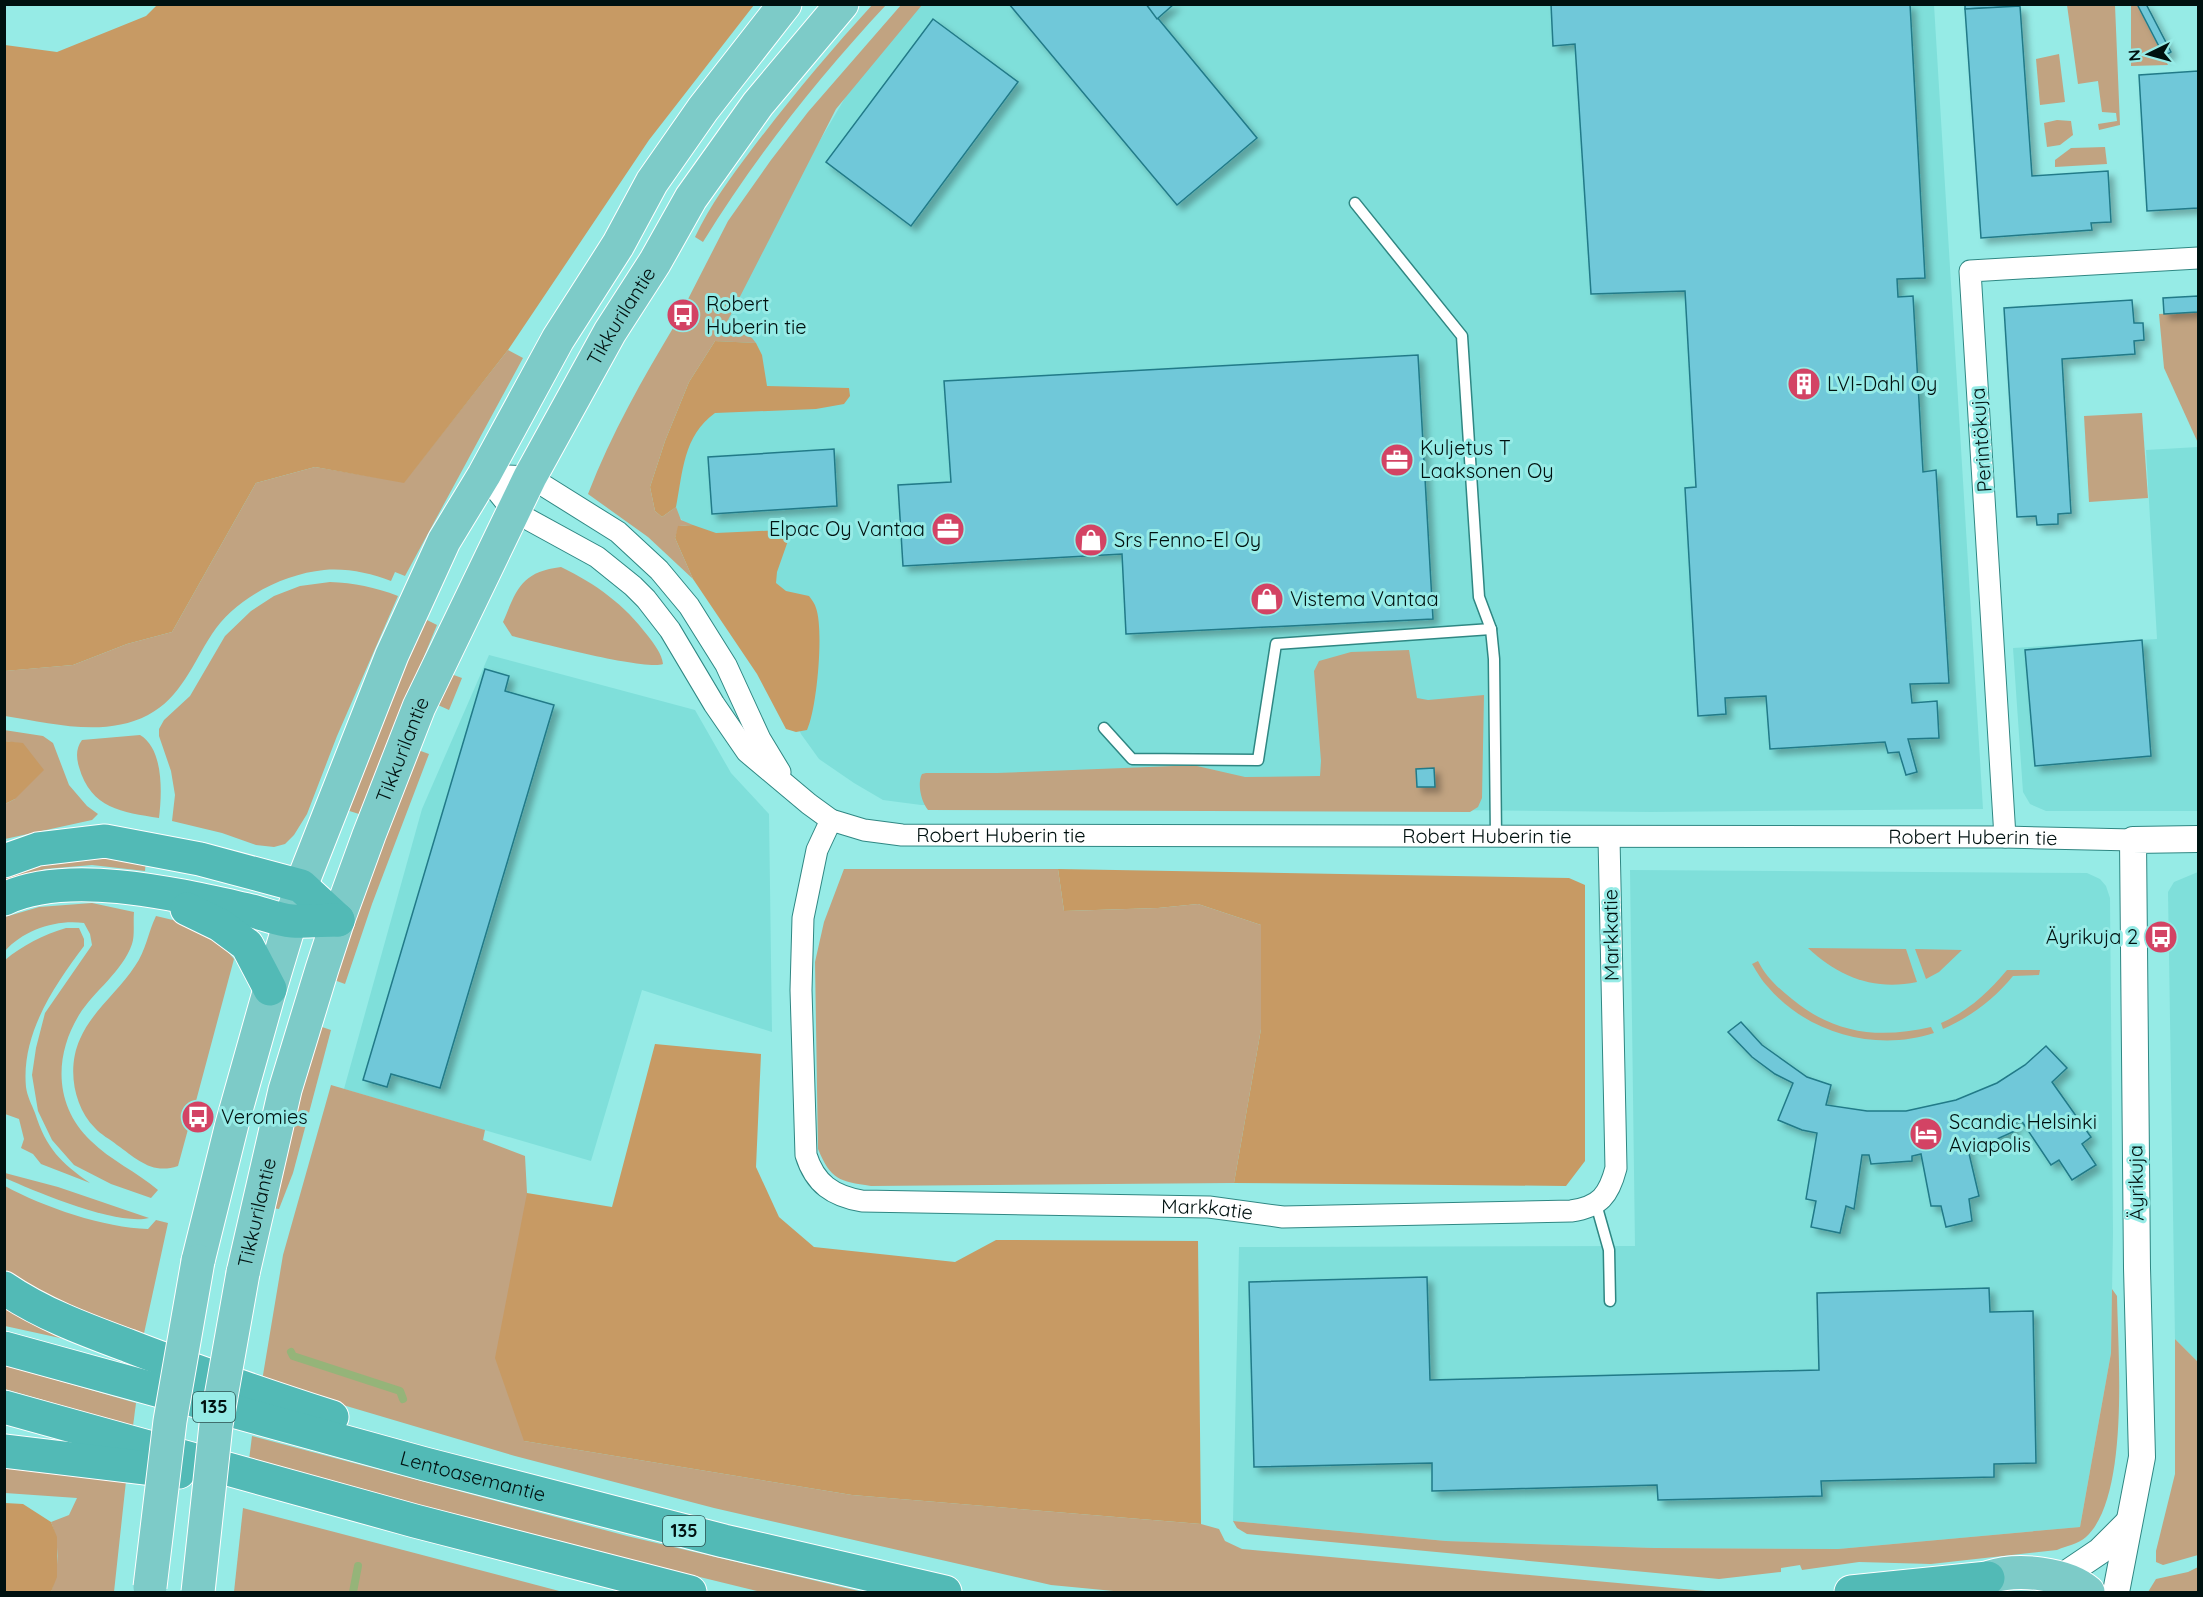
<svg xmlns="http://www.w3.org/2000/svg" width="2203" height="1597" font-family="Quicksand,sans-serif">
<defs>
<filter id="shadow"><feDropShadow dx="5.5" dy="5.5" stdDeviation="3" flood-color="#0004"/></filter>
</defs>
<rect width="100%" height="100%" fill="#96ebe6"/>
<g fill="#7fdfda">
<path d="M922,5H1934L1983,809L1651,812L921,805L883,800L854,783L819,759L801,734L784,694L723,568L681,519L660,499L726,323L799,176L862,69Z"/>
<path d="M2198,447V811H2046L2030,804L2023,792L2013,648L2157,639L2146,450Z"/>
<path d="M489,655L695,710L731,773L769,814L772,1032L642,990L591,1161L344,1089L422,809Z"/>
<path d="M1630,870L2087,873L2100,879L2106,886L2110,898L2113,1233L2111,1353L2080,1527L1838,1549L1654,1548L1446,1541L1233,1521L1239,1247L1635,1246Z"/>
<path d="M2198,872V1362L2175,1339L2168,892L2174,882Z"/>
</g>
<g fill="#c1a381">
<path d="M873,4L886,5C818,78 756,156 703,242L695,237C710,205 731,177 752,149C790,99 830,51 873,4Z"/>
<path d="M901,5H922L836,109L726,324L752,338L756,343L715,341L689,382L665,441L650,487L655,511L662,517L676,507L681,520L693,525L679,526L675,538L693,579L648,537L588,494C612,432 642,380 676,323L684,326L693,310L685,305L728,221L771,160L808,112Z"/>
<path d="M2067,5H2115L2120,125L2099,130L2098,124L2117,121L2116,113L2102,112L2098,81L2078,84Z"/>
<path d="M2131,5H2137L2168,65L2131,66Z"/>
<path d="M2059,54L2065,102L2040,105L2036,59Z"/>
<path d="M2057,120L2071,121L2073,135L2060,145L2047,147L2044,123Z"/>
<path d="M2105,147L2107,164L2055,167V160L2071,148Z"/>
<path d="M2198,312V443L2164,368L2159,314Z"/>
<path d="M508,350L523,358L405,576L395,572L391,581C370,573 347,568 324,570C283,574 234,599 212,634C193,663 181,698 148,715C104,738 51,723 5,716L4,671L73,665L127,644L172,632L256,483L315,467L404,482Z"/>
<path d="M2142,413L2148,498L2089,502L2084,416Z"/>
<path d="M561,567C596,584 624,604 648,636C654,644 662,654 663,664C647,671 536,642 512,636L503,622C517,589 521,572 561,567Z"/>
<path d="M330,582C354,583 375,587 398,596L337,736L307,814L294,835L285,844L274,847L256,845L222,833L172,821L175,795L171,771L159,736V729L164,720L190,696L225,636L251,611L274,596L300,586Z"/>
<path d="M423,618L437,625L359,814L343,809Z"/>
<path d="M1409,650L1417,698L1428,700L1484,695L1482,798L1478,807L1470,812L928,810C921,802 917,783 922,774L926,773H997L1174,766H1197L1245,777L1320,776L1321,761L1314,671L1319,661L1351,652Z"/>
<path d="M451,674L462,678L449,710L438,705Z"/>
<path d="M4,730L43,736L53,743L69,785L87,806L98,814L92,820L5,839V804L15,799L23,744L5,741Z"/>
<path d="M140,735C164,749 162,794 159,818C122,812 91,809 79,767C76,757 76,748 82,740Z"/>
<path d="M418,750L429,754L372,904L345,984L334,980L365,889Z"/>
<path d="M58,854L146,859L145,871L92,865L45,869L5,882V866Z"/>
<path d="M844,869H1058L1064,911L1158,908L1198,904L1261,925V1029L1234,1183L871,1186C839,1181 831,1180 818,1149L815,962L824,922Z"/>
<path d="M92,903L134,912C133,922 135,935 132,944C123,971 94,991 79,1015C54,1056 54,1106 91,1141C110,1160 137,1172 158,1190L151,1198L111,1184L74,1165L52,1140L38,1111L32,1075L36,1048L45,1013L92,945L90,934L84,923C57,919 23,930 5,951V917L39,907Z"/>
<path d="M156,916L194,925L220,943L234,959L196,1101H192L186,1120L190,1122L178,1166C152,1175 137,1159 117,1145C110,1139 101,1135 95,1128C73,1106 67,1067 80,1039C92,1011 119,991 135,966C146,951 148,932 156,916Z"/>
<path d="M66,928H79L84,939V946C54,986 21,1034 26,1087C27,1096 32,1105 35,1113C46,1148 61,1163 90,1183L41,1164L33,1154L21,1148L24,1139L19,1119L5,1114V960C23,945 43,935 66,928Z"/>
<path d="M1808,948L1906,949L1917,982C1874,991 1839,977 1808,948Z"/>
<path d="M1915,949L1962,950L1939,972L1926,979Z"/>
<path d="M1758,961C1766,977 1778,988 1792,999C1834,1034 1879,1039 1931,1027L1934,1033C1877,1052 1808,1034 1768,987C1762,981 1757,972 1752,964Z"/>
<path d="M2007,970H2040L2039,975L2013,976C1993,1000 1972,1016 1943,1029L1941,1023C1968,1011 1988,993 2007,970Z"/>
<path d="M319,1026L331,1030L293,1173L279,1209L272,1208Z"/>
<path d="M331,1085L485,1130L483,1140L525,1156L527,1193L524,1441L852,1495L1201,1524L1219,1529L1225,1541L1242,1549L1717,1592H1124L1051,1585L714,1508L515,1456L262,1381L283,1255Z"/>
<path d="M5,1173L58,1187L149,1218C117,1226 36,1192 5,1178Z"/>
<path d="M5,1186C43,1207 105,1228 148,1229L156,1220L168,1223L143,1338L26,1289L5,1274Z"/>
<path d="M2112,1289L2117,1296C2118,1353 2130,1497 2086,1537C2078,1544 2066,1546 2057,1550L1931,1564L1859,1562L1802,1570L1800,1565L1781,1568V1572L1719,1579L1247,1534L1237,1528L1233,1521L1446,1541L1654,1548L1838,1549L2080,1527L2111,1353Z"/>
<path d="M4,1309L92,1345L5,1326Z"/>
<path d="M2175,1339L2198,1362V1555L2163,1565L2156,1562V1551L2175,1474Z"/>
<path d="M4,1365L136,1403L133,1426L5,1389Z"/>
<path d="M252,1436L627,1536L863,1592H761L561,1543L249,1460Z"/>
<path d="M4,1466L126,1481L114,1592H51C59,1570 60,1544 51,1522L69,1515L77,1498L5,1493Z"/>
<path d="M243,1508L563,1592H234Z"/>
<path d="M2198,1567V1592H2148L2156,1579L2188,1572Z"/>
</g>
<g fill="#c79a64">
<path d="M157,5H754L649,140L508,350L404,483L315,467L256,483L172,632L127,644L73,665L5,671V45L57,52L146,16Z"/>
<path d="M715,341L756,343L762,355L767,386L849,388L850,396L844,404L816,409L715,413C683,436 683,472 676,507L662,517L655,511L650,487L665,441L689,382Z"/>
<path d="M693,525L716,533L782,530L790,535L777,572L776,583L786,591L809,596C812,600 815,604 816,608C824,630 817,709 807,730L796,732L786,729L757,674L693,579L675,538L678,526Z"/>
<path d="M5,741L23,743L44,770L15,799L5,804Z"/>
<path d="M1058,869L1569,878L1585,885V1161L1566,1186L1234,1183L1261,1029V925L1198,904L1158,908L1064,911Z"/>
<path d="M655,1044L761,1054L756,1167L779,1217L814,1247L955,1262L996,1240L1198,1241L1201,1524L852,1495L524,1441L495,1358L527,1193L612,1207Z"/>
<path d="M5,1503L23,1504L51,1522L57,1537V1577L51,1592H5Z"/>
</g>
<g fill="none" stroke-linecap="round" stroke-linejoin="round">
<g stroke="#95b479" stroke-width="8">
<path d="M291,1352L293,1356L400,1391L403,1399"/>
<path d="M353,1592L358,1566"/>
</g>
</g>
<g fill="#6fc8d9" stroke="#217a88" stroke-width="1.5" filter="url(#shadow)">
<path d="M1009,4H1146L1257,138L1177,205Z"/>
<path d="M1146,4H1174L1157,19Z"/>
<path d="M1551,4H1910L1925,278L1897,279L1898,297L1913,296L1923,472L1936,470L1949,683L1910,684L1912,703L1937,701L1939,738L1908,739L1917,772L1906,775L1899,752L1888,753L1885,742L1770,749L1766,696L1725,698L1726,714L1698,716L1685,488L1696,487L1685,291L1591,294L1575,44L1553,46Z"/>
<path d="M1965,4H2010V7L1965,9Z"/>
<path d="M2137,4H2146L2171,52L2164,56Z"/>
<path d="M2020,6L2032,176L2108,171L2111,222L2091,223L2092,230L1981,238L1965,9Z"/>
<path d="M933,19L1018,82L911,226L826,162Z"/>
<path d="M2198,71V208L2147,211L2139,75Z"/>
<path d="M2198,296V312L2164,314L2163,298Z"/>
<path d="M2132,300L2134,323H2143L2144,340L2134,341L2135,354L2062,359L2071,513L2058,514V524L2037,525L2036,516L2017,517L2004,308Z"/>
<path d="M1418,355L1433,619L1126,634L1122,554L903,566L898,485L951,482L944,381Z"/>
<path d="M834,449L837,506L712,514L708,457Z"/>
<path d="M2142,640L2151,756L2035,766L2025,650Z"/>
<path d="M485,669L509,676L505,691L554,705L440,1088L391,1074L387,1087L363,1080Z"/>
<path d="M1434,768L1435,787H1417L1416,769Z"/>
<path d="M1741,1022L1762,1045L1807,1077L1831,1085L1826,1105L1867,1111H1906L1956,1100L1997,1083L2025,1065L2046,1046L2067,1068L2052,1082L2091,1137L2082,1144L2096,1165L2072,1180L2059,1160L2051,1165L2021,1120L2012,1125L2015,1131L1977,1148L1974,1141L1967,1145L1979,1196L1969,1199L1972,1221L1946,1227L1941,1206H1931L1921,1154L1912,1156V1161L1871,1164L1869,1155H1862L1854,1209L1846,1206L1840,1233L1811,1227L1816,1201L1806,1199L1817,1133L1802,1130L1778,1120L1793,1083L1775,1074L1752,1057L1728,1032Z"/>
<path d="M1427,1277L1430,1380L1819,1370L1817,1293L1989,1288L1990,1312L2033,1311L2036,1463L1994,1464V1477L1821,1481L1822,1496L1658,1500L1657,1485L1432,1491V1463L1254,1467L1249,1282Z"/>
</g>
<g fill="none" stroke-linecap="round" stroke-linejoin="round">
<defs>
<g id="service">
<path d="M1355,203L1462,336L1479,597L1491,629L1494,659L1496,837"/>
<path d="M1104,728L1132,759L1258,760L1276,644L1491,629"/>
<path d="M1596,1204L1609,1250L1610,1301"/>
</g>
<g id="minor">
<path id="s1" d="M484,475L513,511L597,557L633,586L646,599L670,630L714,704L747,752L809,804L831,820L864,830L902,835L2005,837L2133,840"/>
<path d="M484,475L530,477L618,532L659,570L689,606L726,665L760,739L780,772"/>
<path id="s2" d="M831,820L817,850L803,918L801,990L806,1155C815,1184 833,1196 862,1201L1209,1207L1283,1217L1571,1211C1600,1207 1609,1195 1616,1168L1609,838"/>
<path d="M2005,837L1970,271L2198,258"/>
</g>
<g id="tertiary">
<path d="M2060,1578L2100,1551L2128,1523"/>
<path d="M2116,1592L2142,1457L2137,1268L2133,840L2198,839"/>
</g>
<g id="primary">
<path d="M198,1261L232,1124L270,989L301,886L392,655L444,541L484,475L558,339L618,245L652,182L703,109L785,4"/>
<path id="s3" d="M243,1273L285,1090L322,969L338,920L369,835L419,707L530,477L610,332L655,262L691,198L758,104L842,4"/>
<path d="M1973,1592C1977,1588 1983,1579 1990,1577C2018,1568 2066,1573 2088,1592"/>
</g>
<g id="trunk">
<path d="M4,861L38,849L105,841L200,859L301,886L338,920"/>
<path d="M4,899C69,868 180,895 248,910C262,913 277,920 292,921C307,922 323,920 338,920"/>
<path d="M187,909L220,925L247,945L270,989"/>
<path d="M4,1288C42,1314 86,1330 129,1346C196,1372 264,1395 332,1417"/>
<path id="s4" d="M4,1348L425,1464L724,1541L945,1592"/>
<path d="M4,1407L415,1521L690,1592"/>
<path d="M4,1451L179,1472"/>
<path d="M1851,1592L1988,1578"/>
</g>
</defs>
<use href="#service" stroke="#2f8783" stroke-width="13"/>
<use href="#minor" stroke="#2f8783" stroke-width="23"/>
<use href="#tertiary" stroke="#2f8783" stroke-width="28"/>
<use href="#primary" stroke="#fff" stroke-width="35"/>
<use href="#trunk" stroke="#fff" stroke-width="35"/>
<use href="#service" stroke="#fff" stroke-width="10"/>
<use href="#minor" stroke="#fff" stroke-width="21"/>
<use href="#tertiary" stroke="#fff" stroke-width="26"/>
<use href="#primary" stroke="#7dcbc8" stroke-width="33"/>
<use href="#trunk" stroke="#52bab6" stroke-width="33"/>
<defs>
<g id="primary-bridge">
<path d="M150,1587L170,1421L198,1261"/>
<path d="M198,1592L216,1425L243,1273"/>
</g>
</defs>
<use href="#primary-bridge" stroke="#fff" stroke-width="35" stroke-linecap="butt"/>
<use href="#primary-bridge" stroke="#7dcbc8" stroke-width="33"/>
</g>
<defs>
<symbol id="bus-disc" viewBox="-11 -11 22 22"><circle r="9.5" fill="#d34364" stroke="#96ebe6"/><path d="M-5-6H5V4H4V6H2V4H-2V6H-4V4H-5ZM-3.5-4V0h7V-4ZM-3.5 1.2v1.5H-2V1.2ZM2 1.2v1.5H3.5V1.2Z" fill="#fff"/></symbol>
<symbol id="building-disc" viewBox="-11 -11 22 22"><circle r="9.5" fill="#d34364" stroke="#96ebe6"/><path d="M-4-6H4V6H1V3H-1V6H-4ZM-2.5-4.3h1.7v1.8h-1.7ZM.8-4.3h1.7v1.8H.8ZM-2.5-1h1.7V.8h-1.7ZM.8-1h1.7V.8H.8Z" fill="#fff"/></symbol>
<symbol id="office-disc" viewBox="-11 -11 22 22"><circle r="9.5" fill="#d34364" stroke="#96ebe6"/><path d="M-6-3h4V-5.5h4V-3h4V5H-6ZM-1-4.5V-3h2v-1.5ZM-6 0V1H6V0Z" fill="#fff"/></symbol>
<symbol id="shop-disc" viewBox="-11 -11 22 22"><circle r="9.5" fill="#d34364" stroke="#96ebe6"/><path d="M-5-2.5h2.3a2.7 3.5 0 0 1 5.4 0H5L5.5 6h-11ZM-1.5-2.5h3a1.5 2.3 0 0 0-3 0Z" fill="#fff"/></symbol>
<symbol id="hotel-disc" viewBox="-11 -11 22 22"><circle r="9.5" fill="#d34364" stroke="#96ebe6"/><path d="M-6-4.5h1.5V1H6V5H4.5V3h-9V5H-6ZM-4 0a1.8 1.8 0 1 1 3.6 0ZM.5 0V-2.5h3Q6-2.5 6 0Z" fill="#fff"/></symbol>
</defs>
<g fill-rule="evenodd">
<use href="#bus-disc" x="664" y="296" width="38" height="38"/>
<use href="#building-disc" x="1785" y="365" width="38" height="38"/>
<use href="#office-disc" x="1378" y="441" width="38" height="38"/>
<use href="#office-disc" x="929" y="510" width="38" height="38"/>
<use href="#shop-disc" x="1072" y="521" width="38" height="38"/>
<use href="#shop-disc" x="1248" y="580" width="38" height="38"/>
<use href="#bus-disc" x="2142" y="918" width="38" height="38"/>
<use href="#bus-disc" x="179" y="1098" width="38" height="38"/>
<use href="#hotel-disc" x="1907" y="1115" width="38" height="38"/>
</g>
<g text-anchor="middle" stroke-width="6" stroke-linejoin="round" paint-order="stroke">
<g fill="#96ebe6" stroke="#2d5250" stroke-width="1.5">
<rect x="193" y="1392" width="42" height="30" rx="4.5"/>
<rect x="663" y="1516" width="42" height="30" rx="4.5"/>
</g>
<g font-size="18" font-weight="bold" fill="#001110">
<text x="214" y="1413">135</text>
<text x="684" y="1537">135</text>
</g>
<g font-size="20" fill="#001110" stroke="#96ebe6" text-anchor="start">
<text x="706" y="311">Robert<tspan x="706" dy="23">Huberin tie</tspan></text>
<text x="1827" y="391">LVI-Dahl Oy</text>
<text x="1420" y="455">Kuljetus T<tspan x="1420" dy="23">Laaksonen Oy</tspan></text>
<text x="925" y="536" text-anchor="end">Elpac Oy Vantaa</text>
<text x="1114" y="547">Srs Fenno-El Oy</text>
<text x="1290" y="606">Vistema Vantaa</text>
<text x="2138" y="944" text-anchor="end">Äyrikuja 2</text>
<text x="221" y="1124">Veromies</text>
<text x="1949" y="1129">Scandic Helsinki<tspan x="1949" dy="23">Aviapolis</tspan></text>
</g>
<g font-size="20" fill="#001110" stroke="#96ebe6">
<text dy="7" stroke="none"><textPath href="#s3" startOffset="1034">Tikkurilantie</textPath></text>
<text transform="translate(1981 440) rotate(-94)" y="7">Perintökuja</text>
<text dy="7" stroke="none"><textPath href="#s3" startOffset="548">Tikkurilantie</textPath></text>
<text dy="7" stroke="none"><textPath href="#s1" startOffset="670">Robert Huberin tie</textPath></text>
<text dy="7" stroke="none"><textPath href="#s1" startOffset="1156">Robert Huberin tie</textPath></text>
<text dy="7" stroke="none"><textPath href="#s1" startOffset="1642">Robert Huberin tie</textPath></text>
<text transform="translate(1611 935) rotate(-91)" y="7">Markkatie</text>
<text transform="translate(2136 1183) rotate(-91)" y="7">Äyrikuja</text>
<text dy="7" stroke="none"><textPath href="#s2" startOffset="762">Markkatie</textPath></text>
<text dy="7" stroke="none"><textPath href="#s3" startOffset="62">Tikkurilantie</textPath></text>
<text dy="7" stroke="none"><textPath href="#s4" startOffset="486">Lentoasemantie</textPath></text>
</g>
</g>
<rect width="2203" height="1597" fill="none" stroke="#001110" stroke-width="12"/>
<g transform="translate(2149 54) rotate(265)" stroke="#96ebe6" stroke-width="4.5" paint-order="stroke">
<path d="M0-4.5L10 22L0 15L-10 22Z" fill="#001110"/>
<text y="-9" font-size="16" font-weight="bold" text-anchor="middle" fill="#001110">N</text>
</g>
</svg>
